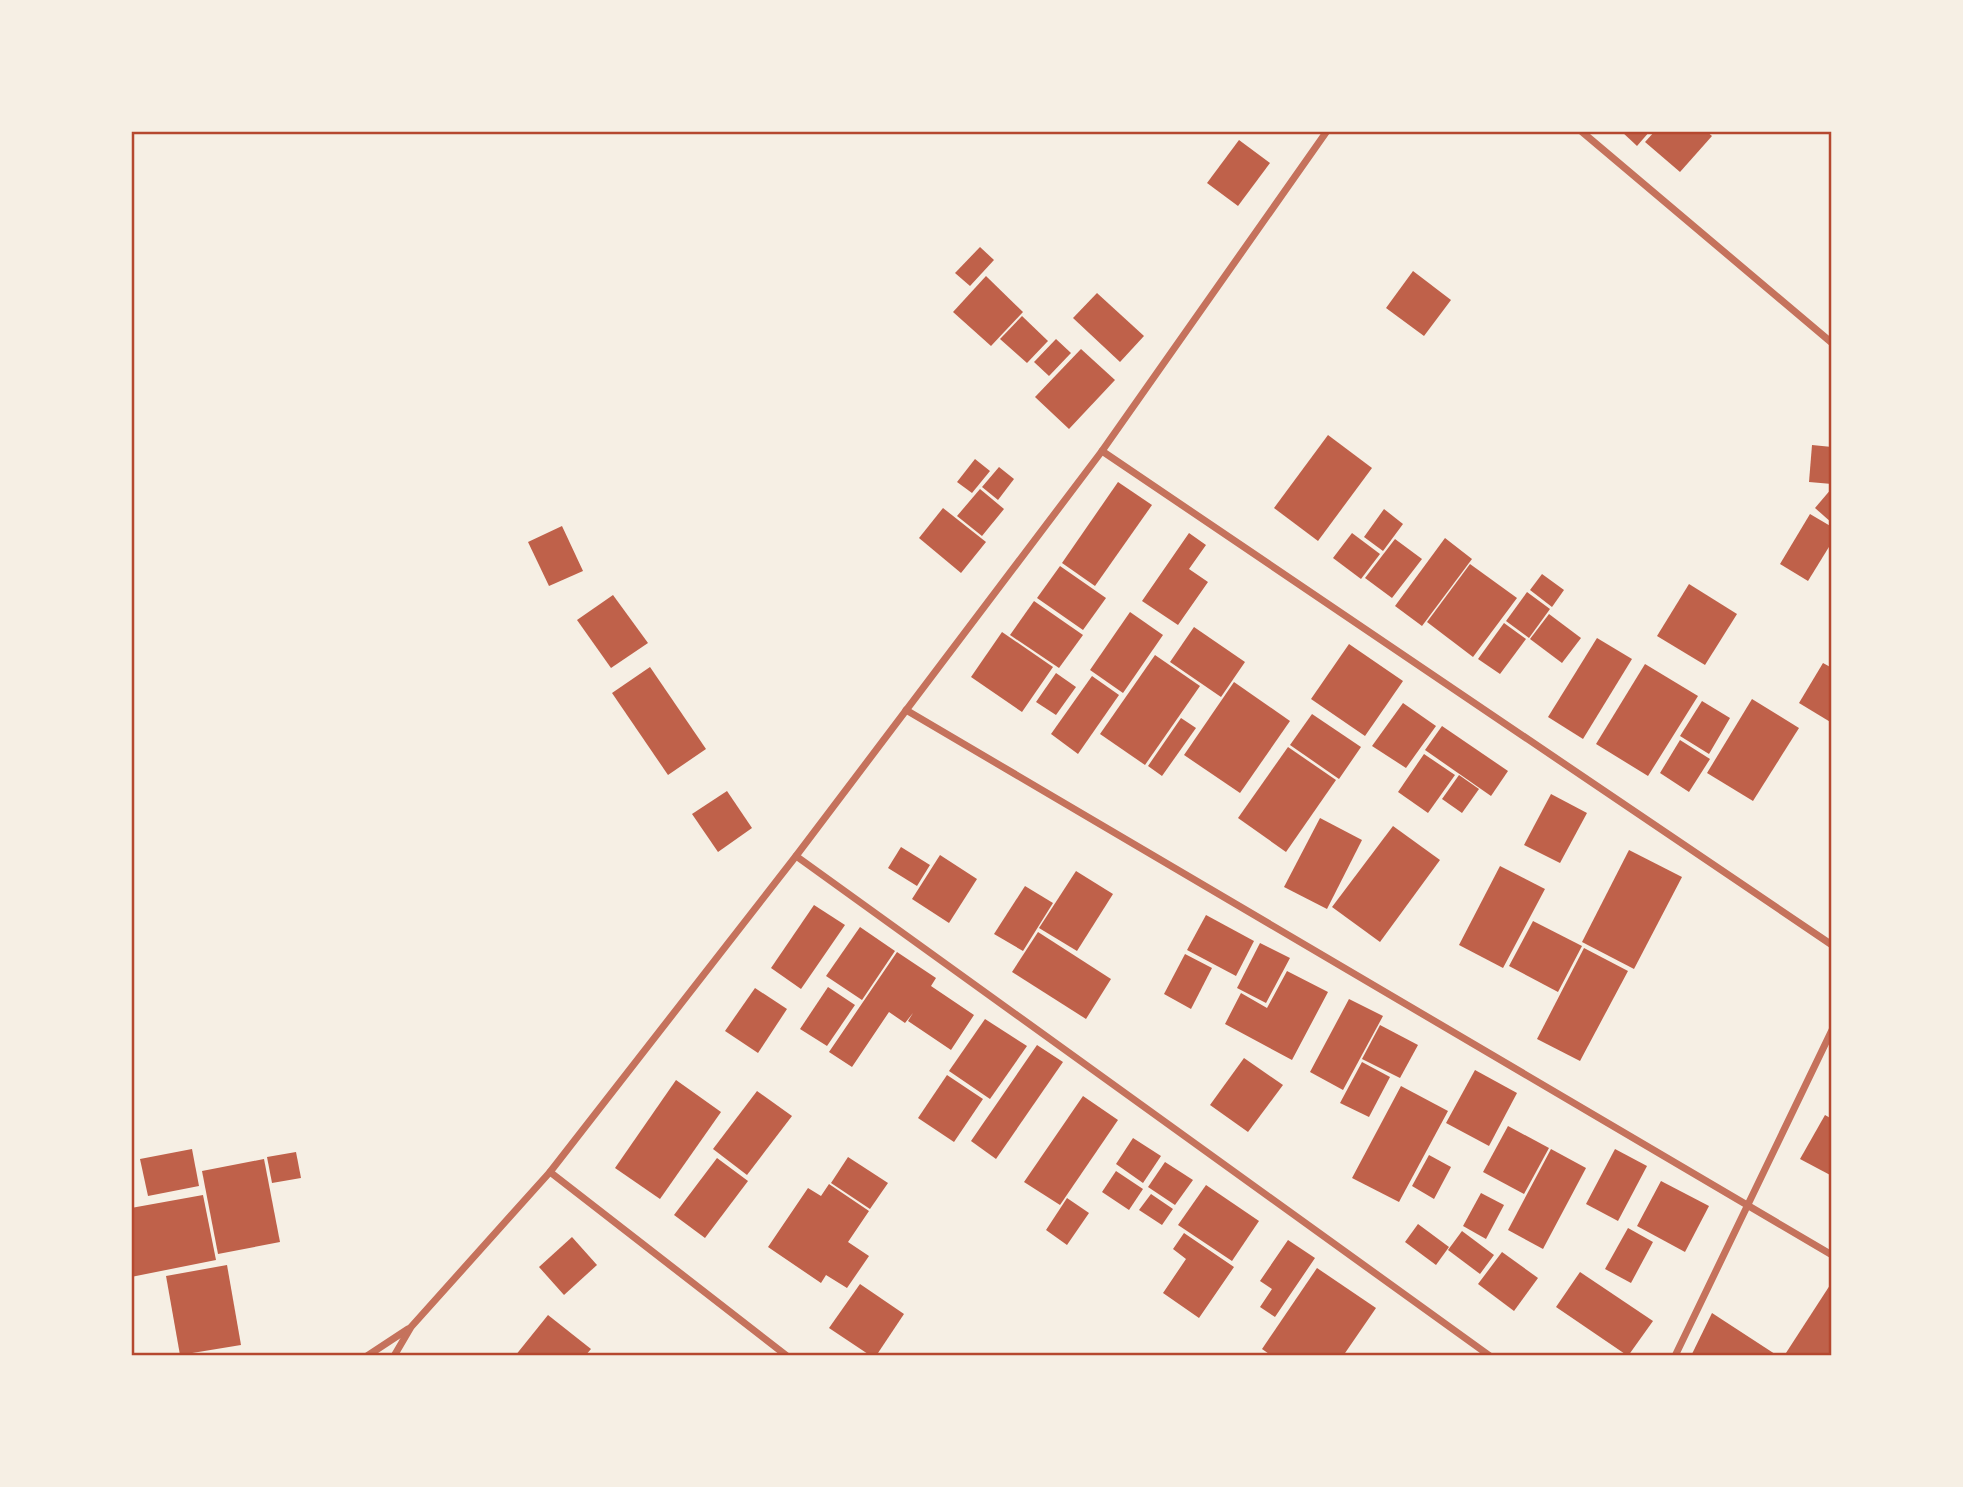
<svg xmlns="http://www.w3.org/2000/svg" width="1963" height="1487" font-family="'Fira Sans',sans-serif">
<rect width="100%" height="100%" fill="#f6efe4"/>
<g fill="#bf614a">
<path d="M1621,131H1650L1637,146Z"/>
<path d="M1655,131H1706L1712,136L1680,172L1645,142Z"/>
<path d="M1239,140L1270,163L1238,206L1207,183Z"/>
<path d="M980,247L994,260L970,286L955,273Z"/>
<path d="M1413,271L1451,300L1424,336L1386,308Z"/>
<path d="M986,276L1023,312L991,346L953,312Z"/>
<path d="M1097,293L1144,336L1120,362L1073,318Z"/>
<path d="M1022,316L1048,341L1027,363L1000,339Z"/>
<path d="M1056,339L1071,353L1049,376L1034,362Z"/>
<path d="M1081,349L1115,380L1069,429L1035,397Z"/>
<path d="M1328,435L1372,468L1318,541L1274,508Z"/>
<path d="M1812,445L1832,447V484L1809,482Z"/>
<path d="M975,459L990,471L972,493L957,482Z"/>
<path d="M999,467L1014,479L998,500L982,487Z"/>
<path d="M1118,482L1152,505L1095,586L1062,563Z"/>
<path d="M1832,488V523L1815,508Z"/>
<path d="M980,489L1004,509L982,536L957,516Z"/>
<path d="M943,508L986,542L961,573L919,538Z"/>
<path d="M1384,509L1403,524L1383,551L1364,537Z"/>
<path d="M1810,514L1832,527V542L1808,581L1780,564Z"/>
<path d="M562,526L583,571L549,586L528,542Z"/>
<path d="M1189,533L1206,545L1189,569L1208,582L1178,625L1142,601Z"/>
<path d="M1352,533L1380,554L1361,579L1333,558Z"/>
<path d="M1445,538L1472,559L1422,626L1395,606Z"/>
<path d="M1395,539L1422,559L1392,598L1365,578Z"/>
<path d="M1470,564L1517,598L1473,657L1427,622Z"/>
<path d="M1060,566L1106,598L1083,630L1037,598Z"/>
<path d="M1542,574L1564,590L1552,607L1530,590Z"/>
<path d="M1689,584L1737,614L1705,665L1657,636Z"/>
<path d="M1527,592L1550,609L1529,638L1506,621Z"/>
<path d="M613,595L648,643L611,668L577,620Z"/>
<path d="M1034,601L1083,635L1059,668L1010,635Z"/>
<path d="M1130,612L1163,635L1123,693L1090,670Z"/>
<path d="M1549,614L1581,638L1562,663L1530,639Z"/>
<path d="M1504,623L1526,639L1500,674L1478,659Z"/>
<path d="M1194,627L1245,662L1221,697L1170,662Z"/>
<path d="M1002,632L1053,667L1022,712L971,677Z"/>
<path d="M1597,638L1632,659L1583,739L1548,717Z"/>
<path d="M1349,644L1403,681L1365,736L1311,699Z"/>
<path d="M1155,655L1200,686L1145,765L1100,734Z"/>
<path d="M1823,663L1832,668V723L1799,703Z"/>
<path d="M1645,664L1698,696L1648,776L1596,744Z"/>
<path d="M650,667L706,749L668,775L612,693Z"/>
<path d="M1056,673L1076,687L1056,715L1036,702Z"/>
<path d="M1092,676L1119,695L1078,754L1051,734Z"/>
<path d="M1234,682L1290,721L1240,793L1184,755Z"/>
<path d="M1752,699L1799,728L1753,801L1707,773Z"/>
<path d="M1702,701L1730,718L1709,754L1680,736Z"/>
<path d="M1403,703L1436,726L1406,768L1372,746Z"/>
<path d="M1312,714L1361,747L1339,779L1290,745Z"/>
<path d="M1181,718L1196,728L1162,776L1148,766Z"/>
<path d="M1442,726L1508,771L1491,796L1425,750Z"/>
<path d="M1680,740L1710,759L1689,792L1660,773Z"/>
<path d="M1288,747L1336,780L1286,852L1238,818Z"/>
<path d="M1424,754L1455,775L1428,813L1398,792Z"/>
<path d="M1459,775L1479,789L1462,813L1442,799Z"/>
<path d="M727,791L752,828L718,852L692,814Z"/>
<path d="M1551,794L1587,813L1560,863L1524,845Z"/>
<path d="M1320,818L1362,840L1327,909L1284,887Z"/>
<path d="M1393,826L1440,860L1380,942L1332,907Z"/>
<path d="M901,847L930,865L917,886L888,868Z"/>
<path d="M1629,850L1682,877L1634,969L1582,942Z"/>
<path d="M940,855L977,879L949,923L912,899Z"/>
<path d="M1500,866L1545,889L1503,968L1459,945Z"/>
<path d="M1076,871L1113,894L1077,951L1039,928Z"/>
<path d="M1025,886L1053,903L1023,951L994,934Z"/>
<path d="M814,905L845,925L801,989L771,968Z"/>
<path d="M1206,915L1254,941L1236,976L1187,950Z"/>
<path d="M1533,921L1582,946L1558,992L1509,966Z"/>
<path d="M860,927L895,951L862,1000L826,976Z"/>
<path d="M1038,932L1111,979L1086,1019L1012,972Z"/>
<path d="M1260,943L1290,958L1266,1003L1237,988Z"/>
<path d="M1584,948L1628,971L1580,1061L1537,1039Z"/>
<path d="M897,952L936,978L931,986L974,1015L951,1050L908,1021L913,1013L905,1023L889,1012L852,1067L829,1052Z"/>
<path d="M1185,954L1212,968L1191,1009L1164,994Z"/>
<path d="M1287,971L1328,992L1292,1060L1225,1024L1241,993L1267,1008Z"/>
<path d="M828,987L855,1005L827,1046L800,1029Z"/>
<path d="M755,988L787,1009L758,1053L725,1031Z"/>
<path d="M1349,999L1383,1016L1343,1090L1310,1072Z"/>
<path d="M985,1019L1027,1046L990,1099L949,1071Z"/>
<path d="M1380,1025L1418,1045L1400,1078L1362,1059Z"/>
<path d="M1037,1045L1063,1062L996,1159L971,1141Z"/>
<path d="M1244,1058L1283,1085L1248,1132L1210,1105Z"/>
<path d="M1362,1062L1390,1077L1369,1117L1340,1103Z"/>
<path d="M1475,1070L1517,1093L1489,1146L1446,1123Z"/>
<path d="M947,1075L983,1099L954,1142L918,1118Z"/>
<path d="M676,1080L721,1112L660,1199L615,1168Z"/>
<path d="M1401,1086L1448,1111L1399,1202L1352,1178Z"/>
<path d="M757,1091L792,1116L747,1175L713,1149Z"/>
<path d="M1083,1096L1118,1120L1060,1205L1024,1182Z"/>
<path d="M1825,1115L1832,1119V1176L1800,1159Z"/>
<path d="M1508,1126L1549,1148L1524,1194L1483,1172Z"/>
<path d="M1133,1138L1161,1156L1143,1183L1116,1164Z"/>
<path d="M192,1149L199,1186L148,1196L140,1159Z"/>
<path d="M1551,1149L1586,1168L1543,1249L1508,1230Z"/>
<path d="M1615,1149L1647,1166L1618,1221L1586,1204Z"/>
<path d="M296,1152L301,1178L272,1183L267,1157Z"/>
<path d="M1429,1155L1451,1167L1434,1199L1412,1186Z"/>
<path d="M848,1157L888,1183L870,1209L831,1183Z"/>
<path d="M717,1158L748,1181L705,1238L674,1215Z"/>
<path d="M264,1159L280,1242L218,1254L202,1171Z"/>
<path d="M1165,1162L1193,1180L1175,1205L1148,1187Z"/>
<path d="M1116,1171L1143,1189L1129,1210L1102,1192Z"/>
<path d="M1661,1181L1709,1206L1685,1252L1637,1226Z"/>
<path d="M829,1184L869,1211L848,1242L869,1256L847,1288L826,1275L821,1283L768,1247L808,1188L821,1196Z"/>
<path d="M1206,1185L1259,1221L1232,1261L1178,1225Z"/>
<path d="M1481,1193L1504,1205L1486,1239L1463,1226Z"/>
<path d="M1151,1194L1173,1209L1162,1225L1139,1210Z"/>
<path d="M203,1195L216,1260L131,1277V1208Z"/>
<path d="M1067,1198L1089,1213L1067,1245L1046,1230Z"/>
<path d="M1418,1224L1449,1247L1436,1265L1405,1242Z"/>
<path d="M1628,1228L1653,1242L1631,1283L1605,1269Z"/>
<path d="M1462,1231L1494,1255L1480,1274L1448,1250Z"/>
<path d="M1184,1233L1234,1267L1199,1318L1163,1293L1186,1259L1173,1249Z"/>
<path d="M572,1237L597,1265L564,1295L539,1267Z"/>
<path d="M1288,1240L1315,1258L1275,1317L1260,1307L1272,1289L1260,1281Z"/>
<path d="M1502,1252L1538,1278L1514,1311L1478,1284Z"/>
<path d="M227,1265L241,1345L180,1355L166,1276Z"/>
<path d="M1317,1268L1376,1308L1343,1356H1272L1262,1349Z"/>
<path d="M1580,1272L1653,1321L1628,1356L1556,1307Z"/>
<path d="M1832,1282V1356H1784Z"/>
<path d="M860,1284L904,1314L876,1356H871L829,1328Z"/>
<path d="M1712,1313L1778,1356H1691Z"/>
<path d="M548,1315L591,1349L585,1356H515Z"/>
</g>
<g fill="none" stroke-linecap="round" stroke-linejoin="round">
<g stroke="#c5725c" stroke-width="7">
<path d="M1581,131L1832,343"/>
<path d="M1102,451L1832,945"/>
<path d="M906,710L1832,1255"/>
<path d="M796,856L1490,1356"/>
<path d="M550,1172L787,1356"/>
<path d="M367,1356L408,1329"/>
<path d="M394,1356L411,1327L550,1172L796,856L1102,451L1327,131"/>
<path d="M1675,1356L1832,1030"/>
</g>
</g>
<rect width="1963" height="1487" fill="none" stroke="#f6efe4" stroke-width="266"/>
<rect x="133" y="133" width="1697" height="1221" fill="none" stroke="#b5482f" stroke-width="2.5"/>
</svg>
